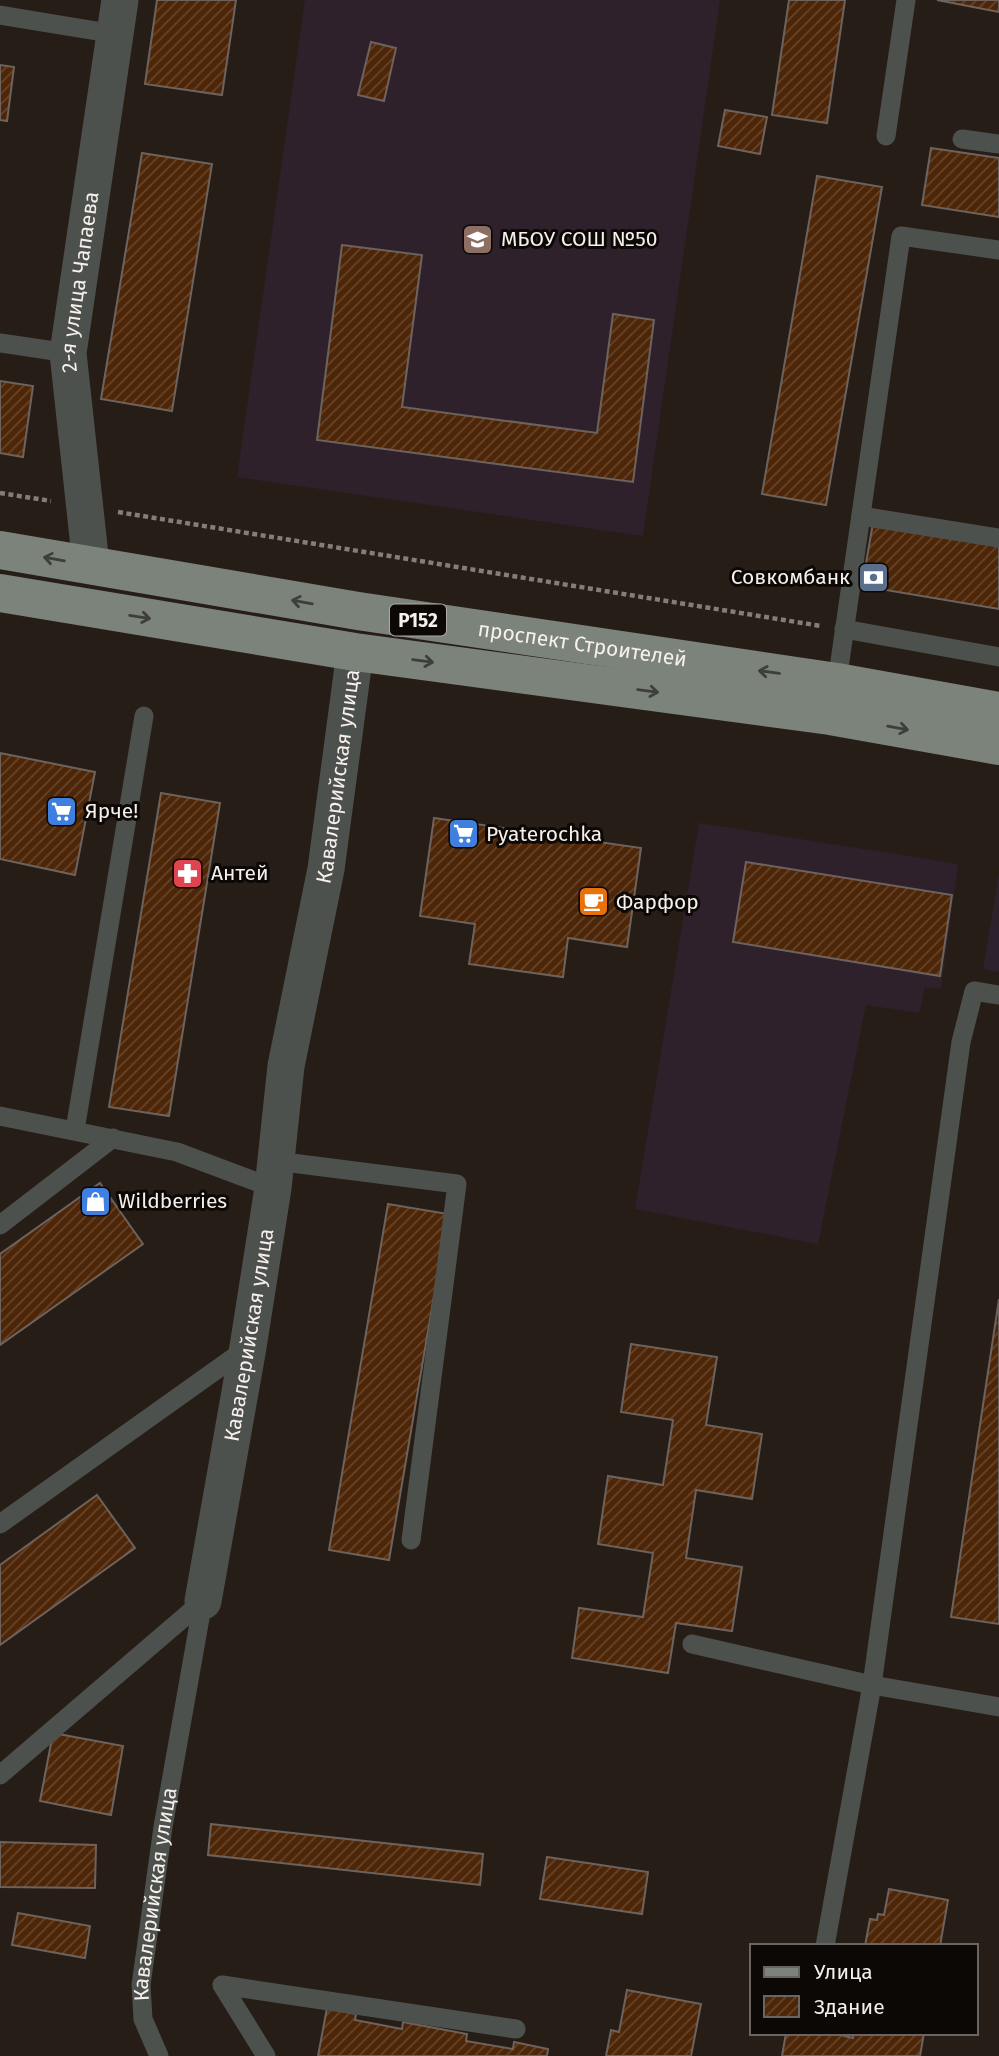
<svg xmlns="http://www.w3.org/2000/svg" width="999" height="2056" font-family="'Fira Sans',sans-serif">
<defs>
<pattern id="building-hatch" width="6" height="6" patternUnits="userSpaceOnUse" patternTransform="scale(1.75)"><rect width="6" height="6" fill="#4d2507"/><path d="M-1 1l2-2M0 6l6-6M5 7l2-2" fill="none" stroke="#67452b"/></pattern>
</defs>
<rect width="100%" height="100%" fill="#261d17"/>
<path fill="#2e212e" d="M999,874V972L983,969Z"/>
<g fill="#2f212c">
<path d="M305,0H720L643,536L237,477Z"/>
<path d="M699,823L958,864L941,989L925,987L919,1013L866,1005L818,1244L635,1209Z"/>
</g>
<g fill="url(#building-hatch)" stroke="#6e635c" stroke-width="2">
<path d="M157,0H236L222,95L145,84Z"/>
<path d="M789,0H845L827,123L772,115Z"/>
<path d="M937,0H999V12Z"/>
<path d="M371,42L396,48L384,101L358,95Z"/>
<path d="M0,65L14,67L7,121L0,120Z"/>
<path d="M725,110L767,117L760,154L718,146Z"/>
<path d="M931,148L999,158V217L922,205Z"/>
<path d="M142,153L212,164L172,411L101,399Z"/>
<path d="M817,176L882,187L826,505L762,494Z"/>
<path d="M342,245L422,255L402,407L597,433L613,314L654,320L633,482L317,440Z"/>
<path d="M0,381L33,386L23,457L0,453Z"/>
<path d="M873,523L999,544V609L862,586Z"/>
<path d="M0,753L95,772L75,875L0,859Z"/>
<path d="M161,793L220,803L169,1116L109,1107Z"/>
<path d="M434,818L641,848L627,947L568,938L563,977L469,964L475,924L420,916Z"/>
<path d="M746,862L952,895L940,976L733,942Z"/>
<path d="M100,1183L143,1244L0,1345V1254Z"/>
<path d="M388,1204L448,1214L389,1560L329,1550Z"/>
<path d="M999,1299V1624L951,1617Z"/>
<path d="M631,1344L717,1357L706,1425L762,1434L752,1499L696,1490L686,1558L742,1567L732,1631L676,1623L668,1673L572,1658L579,1608L643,1617L653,1553L598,1544L608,1476L663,1485L673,1420L621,1412Z"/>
<path d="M97,1495L135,1548L0,1645V1565Z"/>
<path d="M53,1733L123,1746L111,1815L40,1801Z"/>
<path d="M211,1824L483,1854L480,1885L208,1855Z"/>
<path d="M0,1842L96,1845L95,1888L0,1887Z"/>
<path d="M547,1857L648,1872L642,1914L540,1899Z"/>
<path d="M889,1889L948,1900L940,1946H865L870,1919L877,1920L878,1914L884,1915Z"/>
<path d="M18,1913L90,1926L85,1958L12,1945Z"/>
<path d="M627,1990L701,2004L691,2056H606L611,2030L619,2032Z"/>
<path d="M327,2008L356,2014L355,2020L402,2029L403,2022L467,2034L466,2041L513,2049L514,2042L548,2049L547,2056H318Z"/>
<path d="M786,2033H832L853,2038L854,2033H924L920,2056H782Z"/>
</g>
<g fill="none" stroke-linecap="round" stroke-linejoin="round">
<g stroke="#857d78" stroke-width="4.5" stroke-dasharray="5 3.5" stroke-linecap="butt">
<path d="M0,493L51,501"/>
<path d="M118,512L821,626"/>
</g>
<g stroke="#4d514d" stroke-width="19">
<path d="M0,15L115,34"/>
<path d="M886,136L906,0"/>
<path d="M962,139L999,144"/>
<path d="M0,343L68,353"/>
<path d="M861,516L999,538"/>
<path d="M844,629L999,657"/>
<path d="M837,682L901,236L999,250"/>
<path d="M0,1116L177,1152L273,1188"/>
<path d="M75,1130L144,716"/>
<path d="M276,1161L457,1184L411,1540"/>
<path d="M0,1225L113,1138"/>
<path d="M0,1524L247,1348"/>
<path d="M692,1644L872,1685L999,1707"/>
<path d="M0,1775L203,1601"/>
<path d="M825,1946L872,1685L961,1042L974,991L999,995"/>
<path id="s1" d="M159,2056L143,2019L141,1985L163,1827L203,1601"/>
<path d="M266,2056L222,1985L516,2029"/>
</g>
<g stroke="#4d514d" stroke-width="37">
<path id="s2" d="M91,565L68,353L120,0"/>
<path id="s3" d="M203,1601L248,1347L273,1188L286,1066L326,869L355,652"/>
</g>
<g stroke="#7b837a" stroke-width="38">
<path id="s4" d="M0,550L358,611L837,682L999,711"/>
<path d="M0,593L355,652L830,716L999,746"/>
</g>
</g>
<defs><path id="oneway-shaft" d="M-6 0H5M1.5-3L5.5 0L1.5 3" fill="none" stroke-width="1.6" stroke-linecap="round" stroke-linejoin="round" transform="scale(1.75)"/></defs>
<g stroke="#3e3f3a">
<use href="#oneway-shaft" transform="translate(54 559) rotate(-170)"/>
<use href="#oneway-shaft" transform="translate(302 602) rotate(-170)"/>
<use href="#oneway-shaft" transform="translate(140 617) rotate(9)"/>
<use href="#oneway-shaft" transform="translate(423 661) rotate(8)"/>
<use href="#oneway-shaft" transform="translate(769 672) rotate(-172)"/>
<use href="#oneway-shaft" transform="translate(648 691) rotate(8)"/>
<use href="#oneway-shaft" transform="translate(898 728) rotate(10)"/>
</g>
<defs>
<symbol id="school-square" viewBox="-11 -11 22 22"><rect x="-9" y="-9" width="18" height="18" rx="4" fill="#8d6e63" stroke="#0c0806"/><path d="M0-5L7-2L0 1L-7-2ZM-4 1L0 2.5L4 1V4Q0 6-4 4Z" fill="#fff"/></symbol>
<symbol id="bank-square" viewBox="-11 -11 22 22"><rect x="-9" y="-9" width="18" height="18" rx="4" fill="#5c6f8a" stroke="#0c0806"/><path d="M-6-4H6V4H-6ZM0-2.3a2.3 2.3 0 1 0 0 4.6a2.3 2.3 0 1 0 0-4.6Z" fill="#fff"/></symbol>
<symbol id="supermarket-square" viewBox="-11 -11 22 22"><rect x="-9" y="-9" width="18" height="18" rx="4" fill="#3f7fe0" stroke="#0c0806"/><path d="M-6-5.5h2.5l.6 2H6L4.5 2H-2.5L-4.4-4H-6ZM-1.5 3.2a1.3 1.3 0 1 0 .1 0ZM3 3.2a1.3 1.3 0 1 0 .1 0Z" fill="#fff"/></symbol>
<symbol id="pharmacy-square" viewBox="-11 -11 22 22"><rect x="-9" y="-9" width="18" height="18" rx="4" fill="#e0444e" stroke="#0c0806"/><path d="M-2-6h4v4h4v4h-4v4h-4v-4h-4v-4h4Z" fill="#fff"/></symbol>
<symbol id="cafe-square" viewBox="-11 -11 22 22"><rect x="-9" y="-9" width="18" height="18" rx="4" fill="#e8710a" stroke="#0c0806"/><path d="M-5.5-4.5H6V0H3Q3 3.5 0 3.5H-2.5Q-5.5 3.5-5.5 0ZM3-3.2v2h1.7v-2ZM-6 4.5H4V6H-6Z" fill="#fff"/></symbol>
<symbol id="shop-square" viewBox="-11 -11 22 22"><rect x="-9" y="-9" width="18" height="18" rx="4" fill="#3f7fe0" stroke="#0c0806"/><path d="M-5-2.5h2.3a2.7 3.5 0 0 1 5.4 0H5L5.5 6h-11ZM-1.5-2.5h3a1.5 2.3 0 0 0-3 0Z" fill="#fff"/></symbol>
</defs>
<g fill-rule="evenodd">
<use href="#school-square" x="460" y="222" width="35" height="35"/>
<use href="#bank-square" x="856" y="560" width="35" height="35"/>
<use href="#supermarket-square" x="44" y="794" width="35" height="35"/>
<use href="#supermarket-square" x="446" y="816" width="35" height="35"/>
<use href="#pharmacy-square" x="170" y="856" width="35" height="35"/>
<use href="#cafe-square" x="576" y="884" width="35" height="35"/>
<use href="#shop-square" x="78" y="1184" width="35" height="35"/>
</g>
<g text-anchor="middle" stroke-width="6" stroke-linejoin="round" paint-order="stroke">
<rect fill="#0c0806" stroke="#b0aaa6" stroke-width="2" x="390" y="604.5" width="56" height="31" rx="5"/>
<g font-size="19" font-weight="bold" fill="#f6efeb">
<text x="418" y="627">Р152</text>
</g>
<g font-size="21" fill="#f6efeb" stroke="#0c0806" text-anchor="start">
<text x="501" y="246">МБОУ СОШ №50</text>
<text x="850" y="584" text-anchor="end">Совкомбанк</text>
<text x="85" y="818">Ярче!</text>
<text x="486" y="841">Pyaterochka</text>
<text x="211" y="880">Антей</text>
<text x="616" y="909">Фарфор</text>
<text x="118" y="1208">Wildberries</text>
</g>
<g font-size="21" fill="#f6efeb" stroke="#0c0806">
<text dy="7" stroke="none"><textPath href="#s2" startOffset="285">2-я улица Чапаева</textPath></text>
<text dy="7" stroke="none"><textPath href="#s4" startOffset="590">проспект Строителей</textPath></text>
<text dy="7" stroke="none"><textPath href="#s3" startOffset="836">Кавалерийская улица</textPath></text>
<text dy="7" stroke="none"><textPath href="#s3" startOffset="270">Кавалерийская улица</textPath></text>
<text dy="7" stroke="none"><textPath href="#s1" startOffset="166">Кавалерийская улица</textPath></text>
</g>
</g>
<rect x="750" y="1944" width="228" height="91" fill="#0c0806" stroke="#6a6462" stroke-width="2"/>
<rect x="764" y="1967" width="35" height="10" fill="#7b837a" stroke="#6a6462" stroke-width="2"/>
<text x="814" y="1979" font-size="21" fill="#f6efeb">Улица</text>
<rect x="764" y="1996" width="35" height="21" fill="url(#building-hatch)" stroke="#6a6462" stroke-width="2"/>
<text x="814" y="2014" font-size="21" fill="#f6efeb">Здание</text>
</svg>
